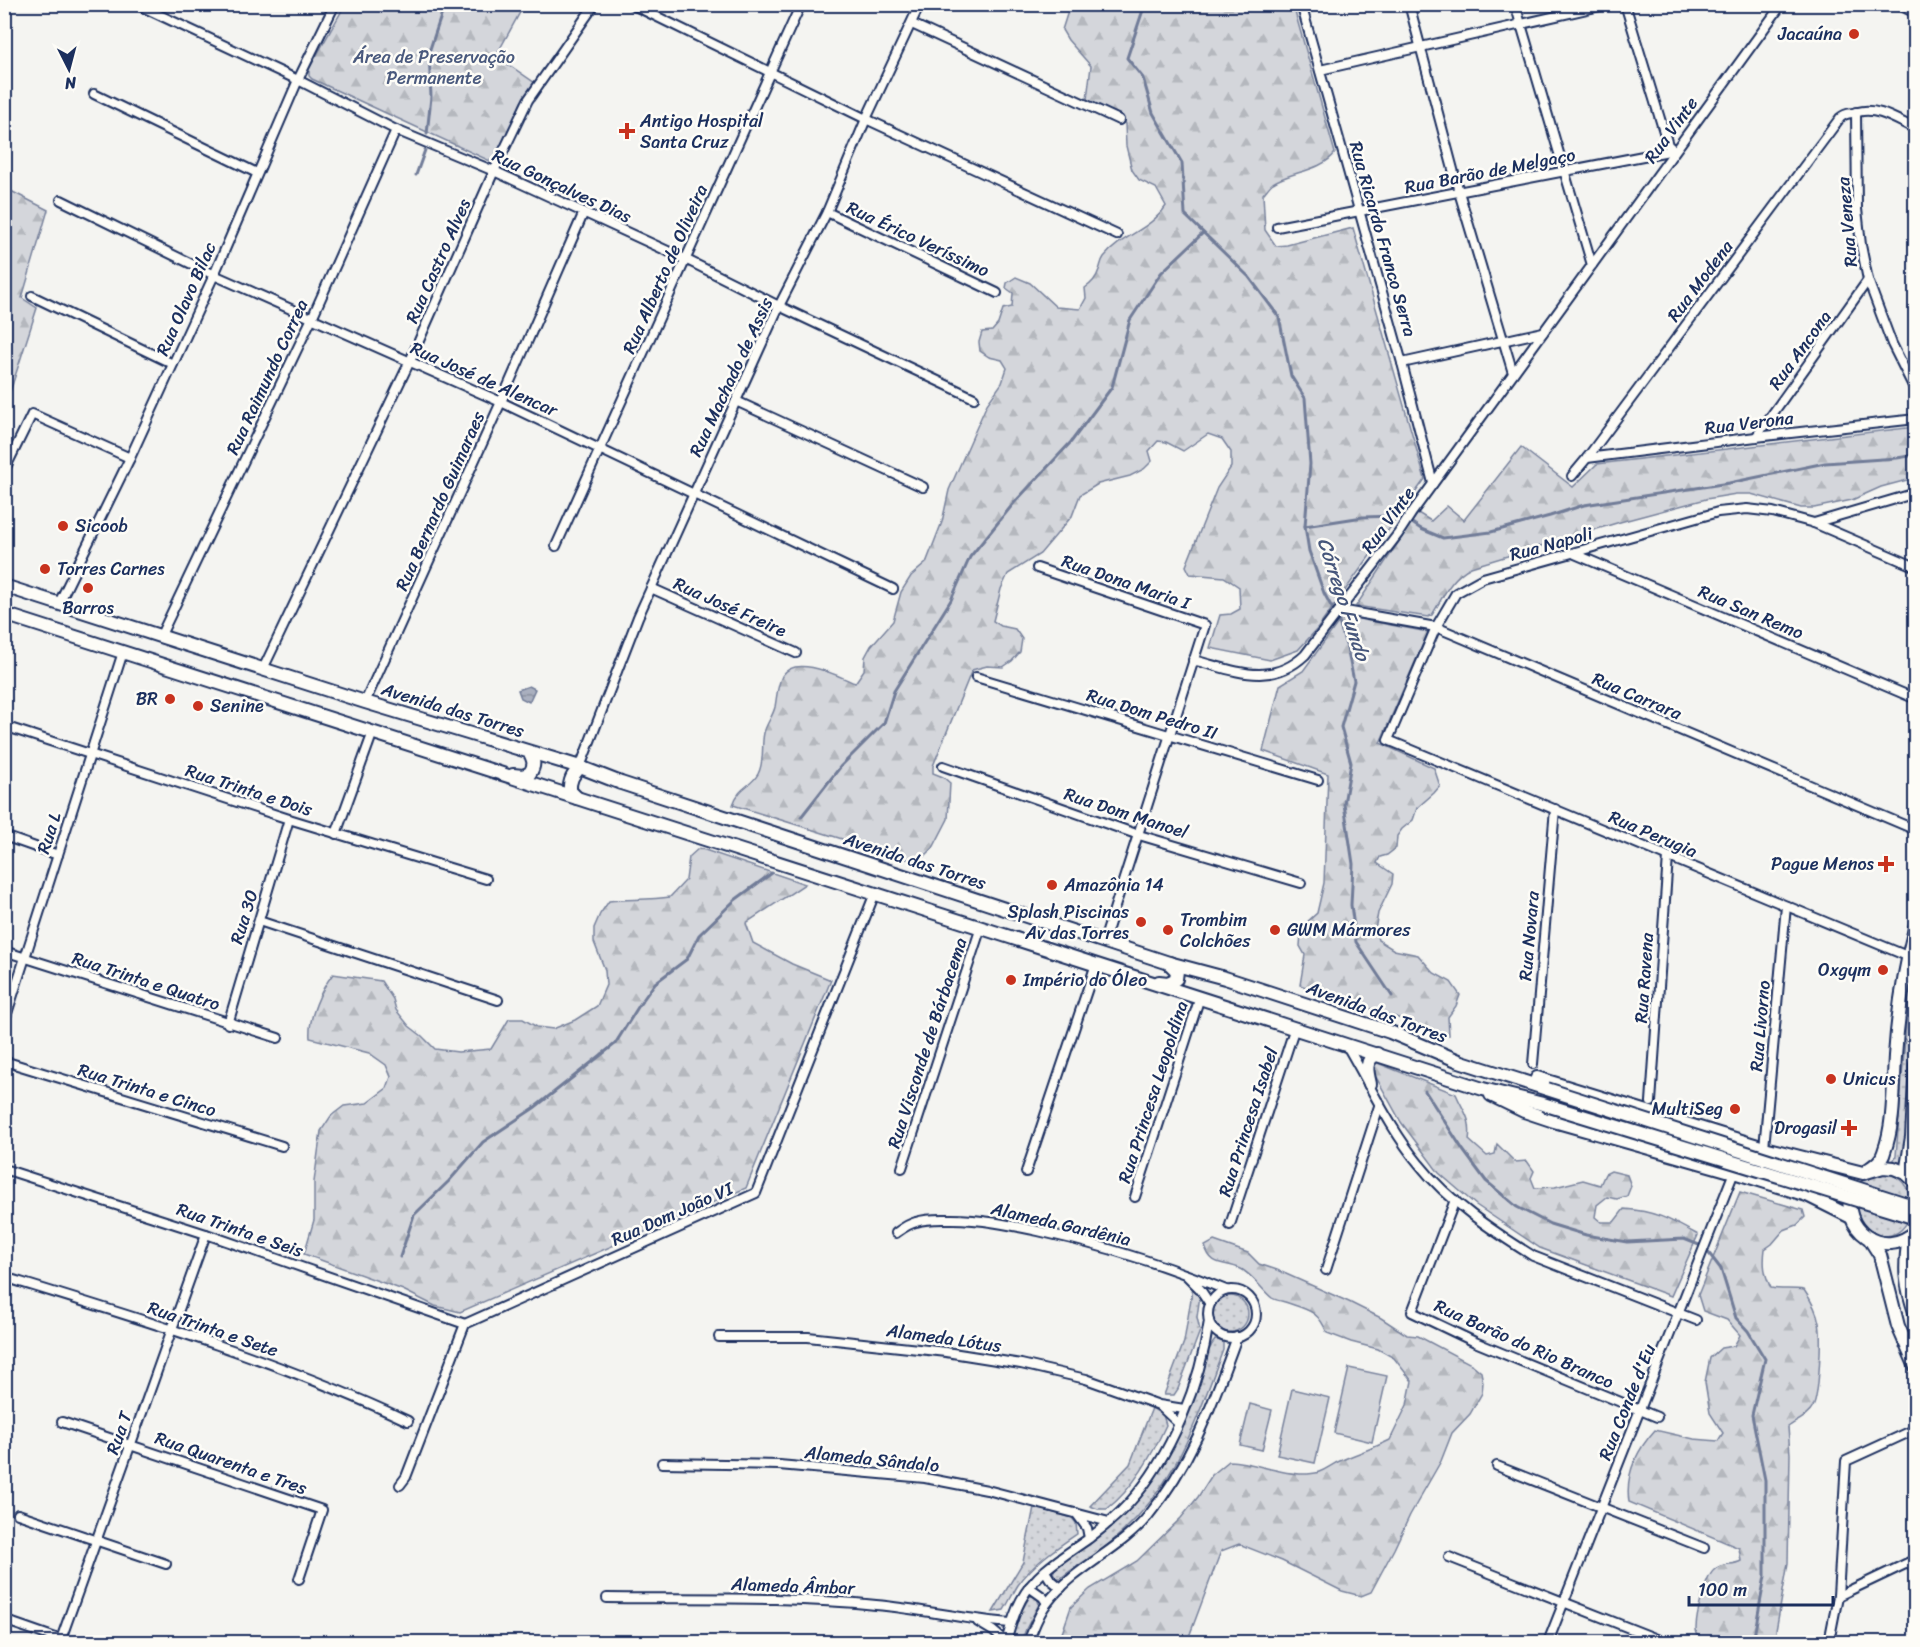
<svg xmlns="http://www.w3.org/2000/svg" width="1920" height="1647" font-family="Sriracha,sans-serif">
<defs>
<pattern id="grass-dots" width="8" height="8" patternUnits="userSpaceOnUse" patternTransform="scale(1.5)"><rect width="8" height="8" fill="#d4d6db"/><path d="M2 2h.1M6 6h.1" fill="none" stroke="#b5b8be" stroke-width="1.8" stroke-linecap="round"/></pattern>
<pattern id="forest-firs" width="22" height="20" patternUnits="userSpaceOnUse" patternTransform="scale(1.5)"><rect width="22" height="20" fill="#d4d6db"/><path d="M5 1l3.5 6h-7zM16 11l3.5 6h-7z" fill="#b5b8be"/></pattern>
<pattern id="water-rules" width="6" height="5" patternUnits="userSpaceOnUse" patternTransform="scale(1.5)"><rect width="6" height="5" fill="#aab0bf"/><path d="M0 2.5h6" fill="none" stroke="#8a909e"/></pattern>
</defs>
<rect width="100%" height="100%" fill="#f4f4f1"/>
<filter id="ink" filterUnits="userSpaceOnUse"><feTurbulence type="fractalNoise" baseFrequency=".0167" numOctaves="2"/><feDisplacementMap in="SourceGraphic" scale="12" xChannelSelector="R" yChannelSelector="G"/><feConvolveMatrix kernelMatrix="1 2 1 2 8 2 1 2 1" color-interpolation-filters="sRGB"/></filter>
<g filter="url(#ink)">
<g fill="url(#grass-dots)" stroke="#78829c" stroke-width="1.5">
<path d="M1915,943L1916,1028L1906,1167L1892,1163L1896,1156L1909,985Z"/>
<path d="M1881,1172C1920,1174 1920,1234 1886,1236C1880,1237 1873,1236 1868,1232C1863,1228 1858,1219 1854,1214C1856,1188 1854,1180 1881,1172Z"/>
<path d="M1193,1286L1197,1290L1200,1295L1197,1317L1200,1331L1178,1389L1174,1395H1164L1184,1342Z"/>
<circle cx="1230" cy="1314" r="18"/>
<path d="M1215,1340L1223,1341V1350C1194,1426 1176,1488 1110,1543C1095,1556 1077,1565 1061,1578H1057L1053,1573C1055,1564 1065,1561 1072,1556C1099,1538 1124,1518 1144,1492C1169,1461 1183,1423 1196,1386C1202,1372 1205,1352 1215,1340Z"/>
<path d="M1152,1408L1163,1415L1166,1425C1152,1455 1134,1488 1107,1509H1098L1090,1506L1130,1464Z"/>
<path d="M1034,1507L1072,1518L1076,1523L1077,1534C1055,1549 1034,1563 1018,1585C1013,1593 1009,1602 1004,1610L993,1612L1023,1562Z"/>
<path d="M1030,1596L1037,1597L1039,1604L1026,1629L1021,1642H1009L1015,1623Z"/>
</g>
<g fill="url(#forest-firs)" stroke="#78829c" stroke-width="1.5">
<path d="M345,5H524L496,56L535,83L521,102L499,154L495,160L490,161L312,79L309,76V69Z"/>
<path d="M1070,5H1293L1335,153C1322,171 1290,172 1273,183C1269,186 1266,191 1263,194L1265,230L1276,246L1287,245L1353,228L1425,479L1318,628L1298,650L1270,660L1210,648L1220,615L1231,614L1240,609L1239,587L1224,577L1190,574L1186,566L1217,488L1231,467V452L1222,439L1208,434L1183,451L1166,442L1158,441L1149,451L1152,461L1144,469L1130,476L1098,484L1080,495L1072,516L1040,554L1008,574L1001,589L993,621L1001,626L1015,629L1022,639L1020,652L1012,661L1003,667L987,666L972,670L933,766V773L943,777L950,783L948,819L933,848L924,857L916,862L733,805C739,786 751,787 758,774C765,761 761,746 764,733C766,724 773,716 775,707C777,696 777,686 782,676C795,654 838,676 855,683L864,670L865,657L871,646L893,621L901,592L911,576L926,563L942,522L949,490L987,404L1002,383L1007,368L1002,360L989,357L980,351L979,342L982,332L992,331L998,324L1003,309L1012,307L1013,293L1006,288L1007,283L1016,277L1030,283L1056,307L1080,309L1086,298L1085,288C1092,283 1096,279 1099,270C1101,265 1101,261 1104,257C1122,235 1150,230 1166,206L1156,188L1139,180L1132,170L1126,146L1125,124L1119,116L1102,109L1087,99L1091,66L1068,40L1062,30Z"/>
<path d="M5,188L48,210L22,298L37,308L10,392L4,389Z"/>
<path d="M1915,427V478L1881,487L1852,500L1814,508H1801L1751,494H1736L1706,499L1620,522L1471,567C1451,577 1443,597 1432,615L1428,617L1356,606L1418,513L1431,521L1447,506L1464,520L1521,447L1573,487L1597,464Z"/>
<path d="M1343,616L1428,632L1380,743L1434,768L1440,786L1434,793L1417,808L1413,820L1402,829L1397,836L1396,848L1387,855L1380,857L1377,863L1393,874L1392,884L1378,913L1375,930L1378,940L1394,950L1418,955L1434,973L1451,982L1460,995L1456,1006L1448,1017L1449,1035L1300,985L1305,955L1300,946L1301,933L1306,923L1317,913L1324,883L1328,774L1263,751L1280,685L1303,671Z"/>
<path d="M699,848L805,884L746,923L753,943L792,964L831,980L746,1188L460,1312L435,1306L403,1290L304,1254L314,1220V1182L321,1131L331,1116L344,1106L367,1103L387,1088L391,1077L386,1065L369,1053L310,1038C308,1018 321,989 333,974L381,981L393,999L396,1010L409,1026L422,1036L435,1049L458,1052L491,1049L509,1019H523L537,1027L553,1029L575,1020L597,1006L606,985L605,970L594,942V928L600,914L609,901C629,899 650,900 670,897L686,880L689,857Z"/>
<path d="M1375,1062L1456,1094C1464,1113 1472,1118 1469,1140L1487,1156L1495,1154L1497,1144L1515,1162L1527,1161L1534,1171L1531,1178L1535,1188L1555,1187L1583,1180L1600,1185L1605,1174L1611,1171L1627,1175L1631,1186L1627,1196L1617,1199L1607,1197L1597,1205L1595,1217L1601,1222H1614L1624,1209C1656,1211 1671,1220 1698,1235L1671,1296L1540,1248L1476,1205L1439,1173L1401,1122L1371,1068Z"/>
<path d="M1740,1192L1803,1210L1805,1217L1797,1225L1784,1230L1772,1244L1765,1249C1763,1264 1764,1274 1771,1288C1782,1290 1792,1288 1804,1290C1811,1300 1817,1311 1819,1323C1822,1336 1819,1396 1813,1407C1808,1417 1796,1421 1788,1427L1790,1454L1788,1563L1774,1642H1701C1699,1638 1696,1633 1696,1629C1696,1616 1705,1578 1714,1570C1722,1562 1732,1566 1741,1561L1739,1548L1629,1502C1625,1475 1637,1450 1655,1430L1694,1439L1718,1441L1723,1433L1710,1413L1705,1382L1710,1358L1721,1348L1734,1346L1740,1335L1727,1320L1703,1311L1698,1295Z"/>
<path d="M1214,1241L1248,1253L1259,1264L1277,1270L1349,1302L1381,1318L1407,1335L1418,1336L1473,1365L1481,1372L1483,1382L1482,1393L1470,1414L1452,1433L1441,1461L1410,1515L1394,1549L1371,1592L1361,1596L1342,1591L1282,1561L1239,1544L1221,1551L1187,1642H1059L1071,1607L1090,1589L1137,1561L1181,1518L1198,1497L1212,1475L1229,1461C1254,1462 1278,1474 1303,1474C1325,1474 1325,1467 1342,1460C1358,1453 1374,1448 1390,1440L1407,1405L1412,1381L1394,1358L1378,1349L1351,1342L1327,1333C1318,1310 1308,1310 1285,1302C1281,1301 1275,1300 1272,1298C1261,1289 1254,1276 1241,1269C1225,1261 1211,1268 1205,1246Z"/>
</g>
<g fill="#d4d6db" stroke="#78829c" stroke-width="1.5">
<path d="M1349,1368L1387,1376L1372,1442L1334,1433Z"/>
<path d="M1292,1389L1330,1398L1315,1463L1277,1455Z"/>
<path d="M1250,1404L1272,1410L1262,1450L1240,1445Z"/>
</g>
<path fill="url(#water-rules)" stroke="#717c98" stroke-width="1.5" d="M529,686L535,689L529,702L521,698L518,690Z"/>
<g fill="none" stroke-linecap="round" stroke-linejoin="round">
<g stroke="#717c98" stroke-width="3">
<path d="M1145,4L1127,58L1143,78L1153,113L1182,163L1185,215L1249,277L1279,317L1291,376L1305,398L1310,464L1305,526L1309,551L1324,593L1338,619L1347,648L1354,681L1341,727L1351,763L1344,804L1353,864L1351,905L1356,942L1392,996"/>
<path d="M427,134L431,97L429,52L445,4"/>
<path d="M416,175L425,150"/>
<path d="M1305,526L1363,517L1393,516L1409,521L1421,529L1443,538L1491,532L1550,516L1584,505L1729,483L1825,463L1897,458L1916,455"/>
<path d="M801,817L841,766L884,723L894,691L951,600L970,557L1014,503L1071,442L1112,387L1130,320L1161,273L1203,233"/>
<path d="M1425,1091L1463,1150L1486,1181L1517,1207L1550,1224L1586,1235L1627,1242L1684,1239L1704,1247L1721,1269L1736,1318L1748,1331L1765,1359L1752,1415L1765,1480V1576L1753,1642"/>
<path d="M400,1257L414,1215L449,1181L483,1142L534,1108L615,1044L640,1004L655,983L687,959L699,935L735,900L772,873"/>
</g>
<defs>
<g id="street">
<path d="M136,4L298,80L396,130L494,171L687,260L779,306L974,398"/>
<path d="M631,4L866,119L1117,235"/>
<path d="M1301,4L1402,363L1433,483"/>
<path d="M1409,4L1459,192L1513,373"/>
<path d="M1515,4L1592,265"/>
<path d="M1625,4L1668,145L1674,150"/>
<path d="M912,24L1119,120"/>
<path d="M1320,70L1609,4"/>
<path d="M94,94L257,173"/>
<path d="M1856,112L1857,209L1861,245L1868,280L1892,344L1916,392"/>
<path d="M61,200L214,275L501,402L893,589"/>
<path d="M827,212L997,293"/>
<path d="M1277,227L1674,150"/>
<path d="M32,296L173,364"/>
<path d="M1402,363L1543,332"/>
<path d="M736,401L923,487"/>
<path d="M1756,437L1868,280"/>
<path d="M1587,458L1756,437L1916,419"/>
<path d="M4,471L32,414L130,458"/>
<path d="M1572,476L1587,458L1840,118C1846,112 1851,114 1858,112C1877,106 1898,121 1916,129"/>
<path d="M1814,523L1916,493"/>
<path d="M556,546L801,4"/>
<path d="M1575,554L1916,699"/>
<path d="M1037,568L1205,625L1104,941"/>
<path d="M651,588L796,653"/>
<path d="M59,603L130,458L214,275L298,80L335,4"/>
<path d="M1340,610L1436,627L1916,830"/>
<path d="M161,635L312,318L396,130"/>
<path d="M1193,660C1234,670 1270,688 1305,655L1398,534L1411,514L1782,4"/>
<path d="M263,669L410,361L494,171L528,100L595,4"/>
<path d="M976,677L1318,780"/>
<path d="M365,702L501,402L584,212"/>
<path d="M4,726L289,819L486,879"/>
<path d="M943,766L1139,835L1301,883"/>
<path d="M580,767L638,617L779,306L827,212L866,119L920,4"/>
<path d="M336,834L373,732"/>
<path d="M4,836L58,855"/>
<path d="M259,921L498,1000"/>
<path d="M4,951L278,1038"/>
<path d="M1907,956L1388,740L1436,627L1456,593L1483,578L1718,512L1747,509L1773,512L1814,523L1916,567"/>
<path d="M4,1023L123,652"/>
<path d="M228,1024L289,819"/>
<path d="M1347,1046C1370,1085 1390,1129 1419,1164C1449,1202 1493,1231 1533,1256L1696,1320"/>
<path d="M4,1061L282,1146"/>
<path d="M1533,1064L1555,809"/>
<path d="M1651,1102L1668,857"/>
<path d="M1764,1148L1786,906"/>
<path d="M902,1168L981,927"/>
<path d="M4,1169L206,1234L465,1324"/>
<path d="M1026,1172L1096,964"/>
<path d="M1135,1197L1200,997"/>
<path d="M1455,1200L1412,1312L1475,1342L1657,1417"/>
<path d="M1230,1225L1295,1027"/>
<path d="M896,1233C903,1228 908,1224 916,1222C927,1218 941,1219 952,1219C982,1219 1010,1225 1038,1231C1103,1245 1165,1265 1226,1290"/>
<path d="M1326,1270L1380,1103"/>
<path d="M1187,1276L1200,1289L1210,1304"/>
<path d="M4,1277C141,1319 278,1360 408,1421"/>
<circle cx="1232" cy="1314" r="24"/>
<path d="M719,1337H808L946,1352L1021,1364L1086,1379L1159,1405L1184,1409"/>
<path d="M1160,1406L1178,1423"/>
<path d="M62,1422L322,1510L299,1579"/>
<path d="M662,1463L779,1465L925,1478L987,1490L1109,1522"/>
<path d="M1497,1466L1704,1548"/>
<path d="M400,1485L406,1477L465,1324L756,1193L875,893"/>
<path d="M1076,1513L1087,1528L1089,1538"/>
<path d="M18,1514L166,1564"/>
<path d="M1449,1557L1657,1639"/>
<path d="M1045,1571L1050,1579L1061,1588"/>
<path d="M1029,1587L1043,1597L1047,1603"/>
<path d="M1838,1596L1916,1559"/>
<path d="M607,1598C697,1599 787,1596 876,1605C922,1609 966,1620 1011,1623"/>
<path d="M4,1620L67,1642"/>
<path d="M978,1622L993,1631L1006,1642"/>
<path d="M60,1642L206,1234"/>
<path d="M1006,1642C1010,1628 1014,1613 1021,1600C1036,1572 1064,1556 1088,1539C1103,1528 1117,1516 1129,1503C1171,1458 1201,1381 1209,1321"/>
<path d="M1028,1642C1034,1628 1038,1614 1048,1602C1075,1567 1120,1550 1148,1516C1193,1461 1213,1402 1237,1337"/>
<path d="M1548,1642L1734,1172"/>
<path d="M1829,1642L1838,1596L1846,1461L1916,1429"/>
</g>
<g id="primary">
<path d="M1902,4L1916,11"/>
<path d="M4,586L365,702L580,767L621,783L1169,963L1225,978L1390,1032L1459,1061L1547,1089"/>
<path d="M4,614L1483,1089L1543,1104"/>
<path d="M513,775L523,776L530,773C535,765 534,761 530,753"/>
<path d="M577,798L570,791C569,780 573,775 580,767"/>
<path d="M1159,982L1168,983L1176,979L1177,971L1169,963"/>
<path d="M1537,1078L1764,1148L1863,1173L1883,1167L1894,1168L1906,1173L1916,1182"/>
<path d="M1370,1084C1367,1072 1364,1060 1377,1054"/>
<path d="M1491,1095L1524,1111L1554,1121L1734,1172L1807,1195L1851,1217"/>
<path d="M1869,1169C1876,1164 1882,1160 1884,1152C1895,1122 1893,1087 1895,1056C1898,1011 1905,967 1916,924"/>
<path d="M1906,1173L1912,1137L1916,1064"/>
<path d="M1852,1188C1838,1229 1883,1262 1916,1231"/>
<path d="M1909,1237C1904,1270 1905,1283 1916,1315"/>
<path d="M1869,1238L1880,1255L1898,1326L1916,1367"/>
</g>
</defs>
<use href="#street" stroke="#1b2f5e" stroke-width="12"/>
<use href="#primary" stroke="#1b2f5e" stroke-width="16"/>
<use href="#street" stroke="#fdfcf7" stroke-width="8"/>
<use href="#primary" stroke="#fdfcf7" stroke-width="12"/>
<defs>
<g id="primary-bridge">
<path d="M1547,1089L1916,1207"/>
<path d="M1543,1104L1916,1218"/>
</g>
</defs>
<use href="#primary-bridge" stroke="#1b2f5e" stroke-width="16" stroke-linecap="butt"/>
<use href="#primary-bridge" stroke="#fdfcf7" stroke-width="12"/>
</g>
</g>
<g fill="#c8321e" stroke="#fdfcf7" stroke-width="2">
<circle cx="1854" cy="34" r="6"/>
<path d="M624 122h6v6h6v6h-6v6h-6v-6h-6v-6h6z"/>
<circle cx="63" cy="526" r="6"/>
<circle cx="45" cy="569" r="6"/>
<circle cx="88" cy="588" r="6"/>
<circle cx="170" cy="699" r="6"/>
<circle cx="198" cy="706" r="6"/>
<path d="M1883 855h6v6h6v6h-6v6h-6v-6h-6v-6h6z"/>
<circle cx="1052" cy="885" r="6"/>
<circle cx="1141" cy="922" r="6"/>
<circle cx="1168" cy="930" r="6"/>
<circle cx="1275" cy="930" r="6"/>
<circle cx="1883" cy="970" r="6"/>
<circle cx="1011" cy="980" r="6"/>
<circle cx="1831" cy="1079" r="6"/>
<circle cx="1735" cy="1109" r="6"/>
<path d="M1846 1119h6v6h6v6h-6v6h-6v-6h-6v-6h6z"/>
</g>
<g text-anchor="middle" stroke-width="5" stroke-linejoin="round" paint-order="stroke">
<g font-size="18" fill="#1b2f5e" stroke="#fdfcf7" text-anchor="start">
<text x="1842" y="40" text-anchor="end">Jacaúna</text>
<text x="640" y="127">Antigo Hospital<tspan x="640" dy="21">Santa Cruz</tspan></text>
<text x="75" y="532">Sicoob</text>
<text x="57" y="575">Torres Carnes</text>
<text x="88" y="614" text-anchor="middle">Barros</text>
<text x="158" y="705" text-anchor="end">BR</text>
<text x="210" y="712">Senine</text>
<text x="1874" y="870" text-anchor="end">Pague Menos</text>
<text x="1064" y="891">Amazônia 14</text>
<text x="1129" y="918" text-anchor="end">Splash Piscinas<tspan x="1129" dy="21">Av das Torres</tspan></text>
<text x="1180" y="926">Trombim<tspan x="1180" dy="21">Colchões</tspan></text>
<text x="1287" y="936">GWM Mármores</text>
<text x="1871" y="976" text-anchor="end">Oxgym</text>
<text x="1023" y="986">Império do Óleo</text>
<text x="1843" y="1085">Unicus</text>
<text x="1723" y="1115" text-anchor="end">MultiSeg</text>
<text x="1837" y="1134" text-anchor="end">Drogasil</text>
</g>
<g font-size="18" fill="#49597d" stroke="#fdfcf7">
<text x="434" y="63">Área de Preservação<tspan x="434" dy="21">Permanente</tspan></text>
</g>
<g font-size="18" fill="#1b2f5e" stroke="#fdfcf7">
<text transform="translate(1671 130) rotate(-54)" y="6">Rua Vinte</text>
<text transform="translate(1490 171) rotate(-11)" y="6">Rua Barão de Melgaço</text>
<text transform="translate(562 186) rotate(25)" y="6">Rua Gonçalves Dias</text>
<text transform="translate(1847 222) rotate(-95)" y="6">Rua Veneza</text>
<text transform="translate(918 239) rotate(25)" y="6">Rua Érico Veríssimo</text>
<text transform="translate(1383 239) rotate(74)" y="6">Rua Ricardo Franco Serra</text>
<text transform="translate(438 261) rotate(-66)" y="6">Rua Castro Alves</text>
<text transform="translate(665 269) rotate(-66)" y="6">Rua Alberto de Oliveira</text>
<text transform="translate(1700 281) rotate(-53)" y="6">Rua Modena</text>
<text transform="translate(186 299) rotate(-66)" y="6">Rua Olavo Bilac</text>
<text transform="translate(1800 350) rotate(-54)" y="6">Rua Ancona</text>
<text transform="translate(267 377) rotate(-65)" y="6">Rua Raimundo Correa</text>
<text transform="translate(731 377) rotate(-65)" y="6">Rua Machado de Assis</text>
<text transform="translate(484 379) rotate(24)" y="6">Rua José de Alencar</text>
<text transform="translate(1749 423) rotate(-7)" y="6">Rua Verona</text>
<text transform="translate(440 501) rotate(-66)" y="6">Rua Bernardo Guimaraes</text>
<text transform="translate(1388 520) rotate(-54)" y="6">Rua Vinte</text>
<text transform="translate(1551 544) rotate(-15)" y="6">Rua Napoli</text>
<text transform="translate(1126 582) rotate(19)" y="6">Rua Dona Maria I</text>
<text transform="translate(730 607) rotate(24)" y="6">Rua José Freire</text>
<text transform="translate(1751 612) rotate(23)" y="6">Rua San Remo</text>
<text transform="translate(1637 696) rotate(23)" y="6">Rua Carrara</text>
<text transform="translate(453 710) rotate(17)" y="6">Avenida das Torres</text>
<text transform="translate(1152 714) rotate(17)" y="6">Rua Dom Pedro II</text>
<text transform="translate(249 790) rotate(18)" y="6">Rua Trinta e Dois</text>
<text transform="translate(1126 813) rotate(18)" y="6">Rua Dom Manoel</text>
<text transform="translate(49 833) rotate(-72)" y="6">Rua L</text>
<text transform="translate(1653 834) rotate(23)" y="6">Rua Perugia</text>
<text transform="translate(915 861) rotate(18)" y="6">Avenida das Torres</text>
<text transform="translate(244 917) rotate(-73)" y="6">Rua 30</text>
<text transform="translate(1529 936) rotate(-85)" y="6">Rua Novara</text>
<text transform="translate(1644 978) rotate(-86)" y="6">Rua Ravena</text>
<text transform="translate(146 981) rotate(18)" y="6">Rua Trinta e Quatro</text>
<text transform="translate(1377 1012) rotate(20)" y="6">Avenida das Torres</text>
<text transform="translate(1760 1026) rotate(-85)" y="6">Rua Livorno</text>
<text transform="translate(927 1043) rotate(-72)" y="6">Rua Visconde de Bárbacema</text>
<text transform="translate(147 1090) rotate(17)" y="6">Rua Trinta e Cinco</text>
<text transform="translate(1153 1092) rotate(-72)" y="6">Rua Princesa Leopoldina</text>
<text transform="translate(1248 1122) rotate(-72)" y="6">Rua Princesa Isabel</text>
<text transform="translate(672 1214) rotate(-24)" y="6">Rua Dom João VI</text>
<text transform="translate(1061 1224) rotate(13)" y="6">Alameda Gardênia</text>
<text transform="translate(240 1230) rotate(19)" y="6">Rua Trinta e Seis</text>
<text transform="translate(213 1329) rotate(19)" y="6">Rua Trinta e Sete</text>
<text transform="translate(944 1338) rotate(8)" y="6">Alameda Lótus</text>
<text transform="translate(1524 1344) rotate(24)" y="6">Rua Barão do Rio Branco</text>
<text transform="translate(1627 1402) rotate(-68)" y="6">Rua Conde d'Eu</text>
<text transform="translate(119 1433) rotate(-70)" y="6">Rua T</text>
<text transform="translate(872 1459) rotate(6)" y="6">Alameda Sândalo</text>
<text transform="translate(231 1463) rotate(19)" y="6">Rua Quarenta e Tres</text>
<text transform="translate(793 1586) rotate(2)" y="6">Alameda Âmbar</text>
</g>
<g font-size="20" font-style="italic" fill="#46567b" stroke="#fdfcf7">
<text transform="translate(1344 599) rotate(72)" y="7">Córrego Fundo</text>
</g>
</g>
<rect width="1920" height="1647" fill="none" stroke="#fdfcf7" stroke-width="24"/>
<rect x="12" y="12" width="1896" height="1623" fill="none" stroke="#1b2f5e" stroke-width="2" filter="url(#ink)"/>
<g transform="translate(69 69) rotate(174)" stroke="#fdfcf7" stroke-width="4.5" paint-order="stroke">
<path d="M0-4.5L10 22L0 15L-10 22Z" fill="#1b2f5e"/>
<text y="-9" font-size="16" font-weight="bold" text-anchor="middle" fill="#1b2f5e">N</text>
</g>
<path d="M1689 1596v9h144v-9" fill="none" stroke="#1b2f5e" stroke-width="3"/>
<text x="1698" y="1596" font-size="18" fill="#1b2f5e" stroke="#fdfcf7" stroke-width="4.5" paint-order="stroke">100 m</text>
</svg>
